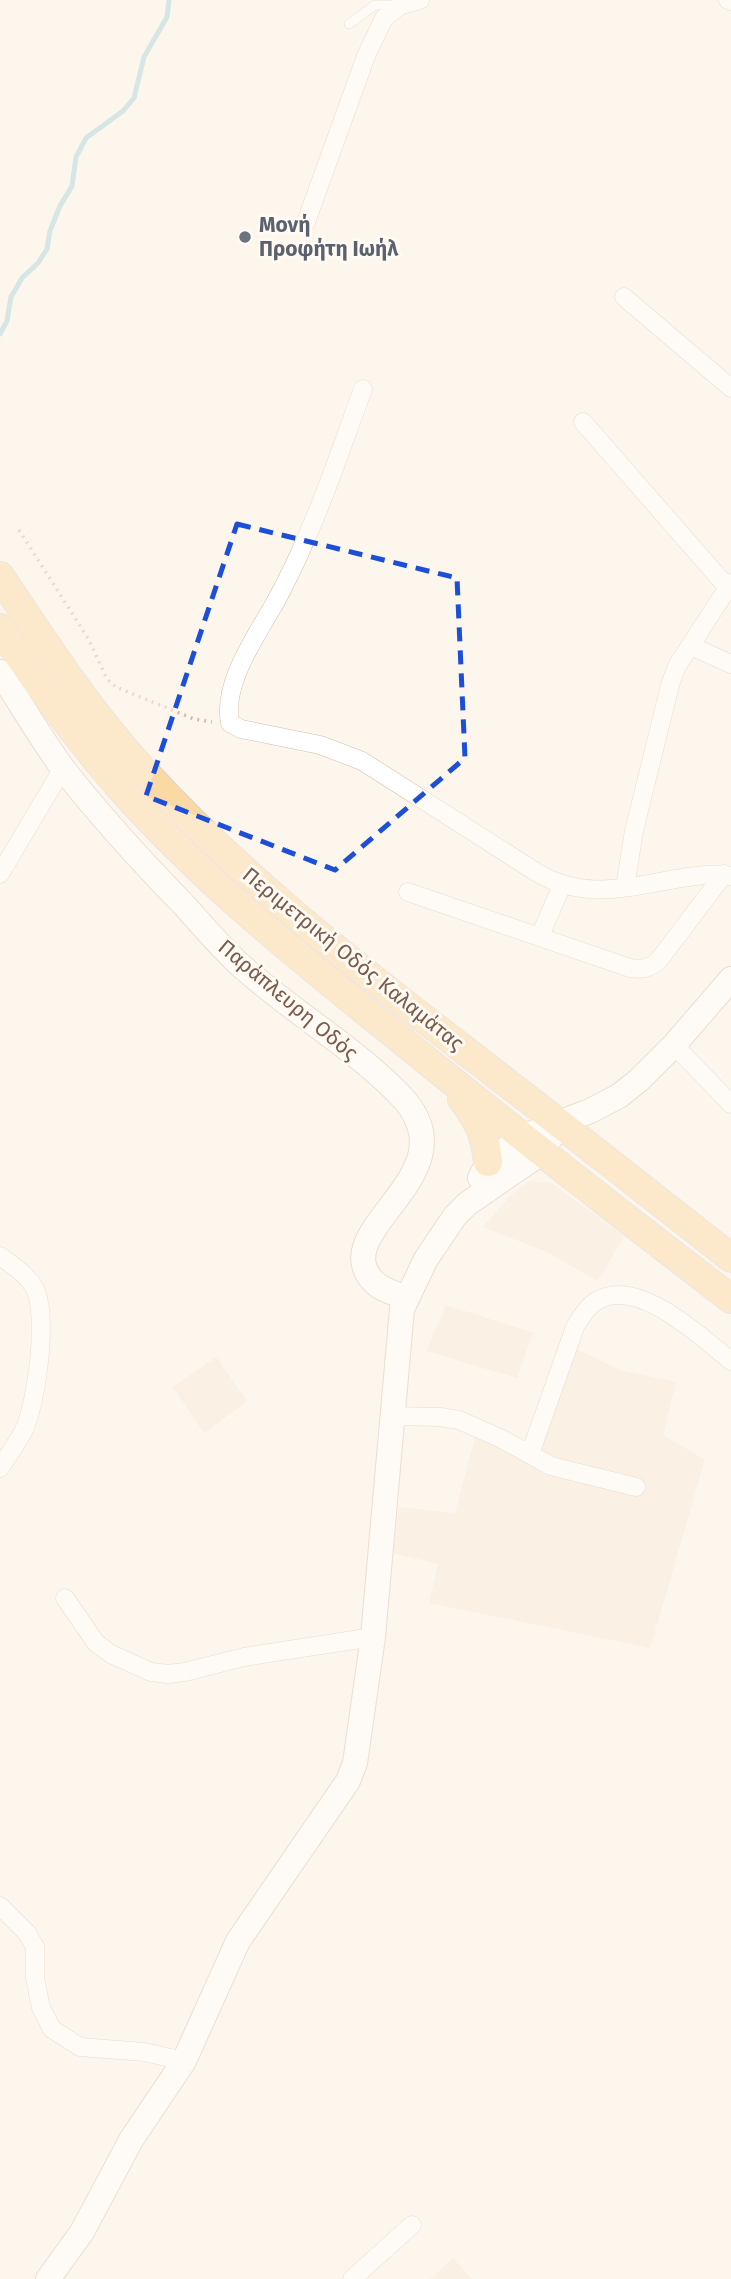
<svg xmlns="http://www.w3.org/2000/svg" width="731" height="2279" font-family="'Fira Sans',sans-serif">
<rect width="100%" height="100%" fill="#fdf6ec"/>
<g fill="#f5e8da">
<path d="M530,1181L552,1183L624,1236L598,1281L547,1252L483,1227L512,1194Z"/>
<path d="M446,1305L533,1333L517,1378L427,1351Z"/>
<path d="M576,1349L620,1370L676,1382L663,1435L705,1460L650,1648L429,1603L438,1564L393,1553L399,1507L455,1513L476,1434L510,1452L538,1469L571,1481L642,1496L645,1482L556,1461L533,1449Z"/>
<path d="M216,1357L247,1401L204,1433L173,1387Z"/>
<path d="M453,2258L472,2279H430Z"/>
</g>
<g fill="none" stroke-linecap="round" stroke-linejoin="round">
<path stroke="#a5d3da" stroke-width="5" d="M0,334L7,321L11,297L22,278L38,263L47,249L50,231L60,206L72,186L76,157L86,138L123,111L134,98L144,57L167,17L169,0"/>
<defs>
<path id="lane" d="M349,24L375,5H396"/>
<g id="street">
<path d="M728,0L731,1"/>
<path d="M306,222L366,56L384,18L401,5L420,0"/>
<path d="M624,297L731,388"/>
<path d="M363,389C344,440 327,493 304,543C296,563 286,582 276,601C257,635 222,683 230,723L241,729L320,745L362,761L536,872C587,903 634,885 688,877C702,875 717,873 731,876"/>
<path d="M583,422L728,588"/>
<path d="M691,646L731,664"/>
<path d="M0,874L63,768"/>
<path d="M625,887L634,831L670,685L677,666L731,583"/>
<path d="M408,892L630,968C643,970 650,968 659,960L724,874"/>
<path d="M540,936L562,885"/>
<path d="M674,1045L731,1104"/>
<path d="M0,1256C12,1265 28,1275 35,1289C48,1317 37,1404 23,1432C16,1444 8,1456 0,1468"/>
<path d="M393,1416L440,1417L459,1420L502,1439L551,1466L636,1487"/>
<path d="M530,1454L575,1327C580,1318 586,1308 595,1302C636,1274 701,1337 731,1361"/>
<path d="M65,1598L96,1643L111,1654L151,1672L168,1674L185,1672L244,1657L373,1637"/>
<path d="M0,1906L27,1933L35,1947V1978L41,2008L52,2029L80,2047L144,2052L184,2061"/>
<path d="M352,2279L412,2225"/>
</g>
<g id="secondary">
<path d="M0,672C21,704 41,739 64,770C101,817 142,862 184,905C202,925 219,945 238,963C289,1010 351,1045 399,1094C478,1174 324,1228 373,1281C381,1290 395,1293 406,1298"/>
<path d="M480,1178L488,1162L522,1137L590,1111L619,1096L639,1080L674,1045L731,979"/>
<path d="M48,2279L82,2232L131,2140L184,2061L238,1941L348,1781L355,1763L373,1637L402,1309L426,1259L455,1216L467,1204L541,1153L560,1124"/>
</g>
<g id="primary">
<path d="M0,576C44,642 88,710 141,768C242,879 359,969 476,1059C562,1125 646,1191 731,1258"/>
<path d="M0,628C36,682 75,736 118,785C209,889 319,973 426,1060C527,1141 628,1220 731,1299"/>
<path d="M462,1099C479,1122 485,1134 488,1162"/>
</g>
</defs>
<use href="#lane" stroke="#d1beb0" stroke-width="10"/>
<use href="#street" stroke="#d1beb0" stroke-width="19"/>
<use href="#secondary" stroke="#d6c0b0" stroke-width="26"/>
<use href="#primary" stroke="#dad1cd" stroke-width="30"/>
<path stroke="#d9b8a5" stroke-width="3.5" stroke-dasharray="2 5" stroke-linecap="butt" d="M19,530L89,640L107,679L116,687L194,719L212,722"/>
<use href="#lane" stroke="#fff" stroke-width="9"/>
<use href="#street" stroke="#fff" stroke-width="18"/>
<use href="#secondary" stroke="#fff" stroke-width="24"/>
<use href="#primary" stroke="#fbd9a5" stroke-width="28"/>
</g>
<path d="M0 0H731V2279H0ZM237,524L457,578L465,758L335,870L146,796Z" fill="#fdf6ec" fill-opacity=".55" fill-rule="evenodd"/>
<path fill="none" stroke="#1d4ed8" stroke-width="5" stroke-dasharray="14 9" stroke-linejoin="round" d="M237,524L457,578L465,758L335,870L146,796Z"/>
<circle fill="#6b7280" stroke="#fffaf3" stroke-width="2.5" cx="245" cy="237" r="7"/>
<g text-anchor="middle" stroke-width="6" stroke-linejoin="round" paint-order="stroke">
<g font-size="21" font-weight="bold" fill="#5b616d" stroke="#fffaf3" text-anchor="start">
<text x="259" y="232">Μονή<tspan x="259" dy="24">Προφήτη Ιωήλ</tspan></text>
</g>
<g font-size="21" fill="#7a5c4d" stroke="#fffaf3">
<text transform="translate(353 959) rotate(39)" y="7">Περιμετρική Οδός Καλαμάτας</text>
<text transform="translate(288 1000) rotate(40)" y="7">Παράπλευρη Οδός</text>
</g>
</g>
</svg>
